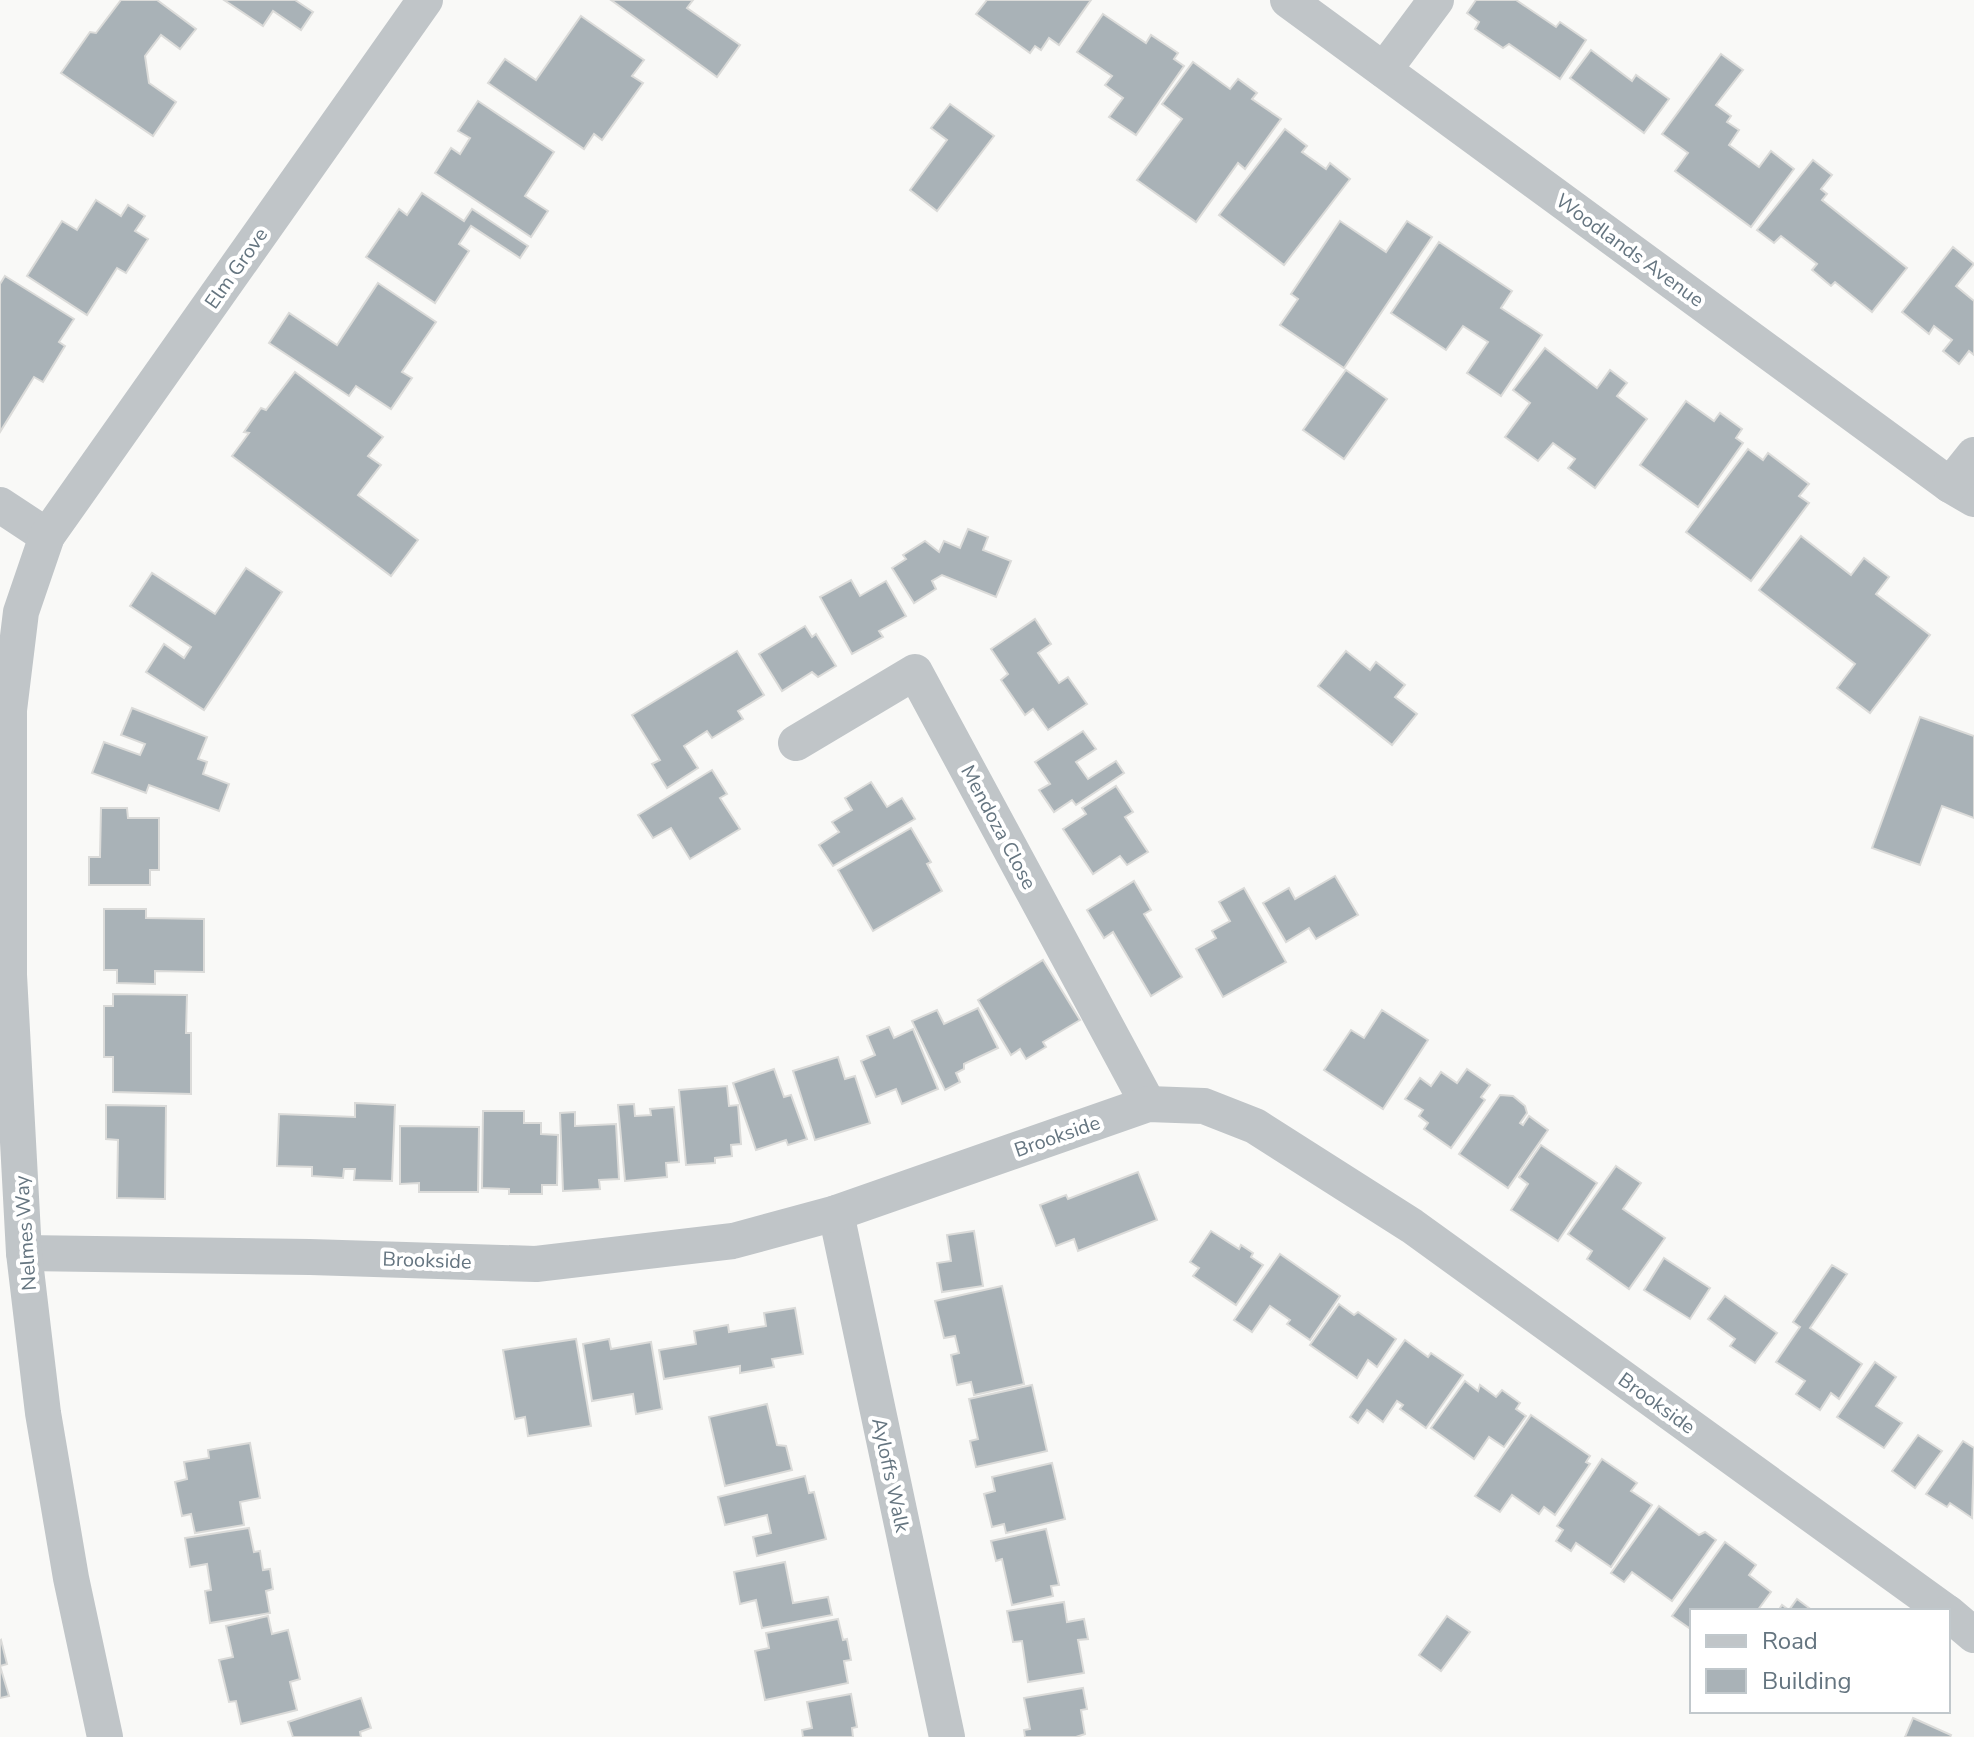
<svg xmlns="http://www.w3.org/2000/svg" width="1974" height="1737" font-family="'Nunito Sans',sans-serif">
<rect width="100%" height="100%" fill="#f9f9f7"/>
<g fill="#a9b2b7" stroke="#dbdbd9" stroke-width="2">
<path d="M121,0H157L196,29L180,49L161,35L145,56L149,83L176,102L153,136L61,73L90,32L96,33Z"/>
<path d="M224,0H295L313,12L301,30L273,11L263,26Z"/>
<path d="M611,0H693L687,8L740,45L717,77Z"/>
<path d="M987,0H1091L1059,45L1049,38L1041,50L1035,46L1030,53L976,14Z"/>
<path d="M1476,0H1516L1556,27L1560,22L1586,40L1560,79L1509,44L1503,48L1475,29L1479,22L1467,13Z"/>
<path d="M1103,14L1146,43L1151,35L1178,53L1174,59L1184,66L1136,135L1109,117L1123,98L1105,85L1112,76L1077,52Z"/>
<path d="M581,16L644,60L632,76L643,83L602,140L594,134L584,149L488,83L505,59L536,80Z"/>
<path d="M1591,50L1632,81L1636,75L1669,99L1644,133L1570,78Z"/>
<path d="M1721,54L1743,70L1716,105L1731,116L1727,122L1739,130L1729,145L1759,167L1771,151L1794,169L1751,227L1675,171L1688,153L1662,134Z"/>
<path d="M1193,62L1230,89L1238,79L1257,93L1252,99L1281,119L1245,169L1238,163L1196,222L1137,180L1182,119L1162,104Z"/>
<path d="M478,101L554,152L525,196L548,211L531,237L435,173L451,148L460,154L470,138L458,131Z"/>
<path d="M950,104L994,136L937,211L910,190L947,140L931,128Z"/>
<path d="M1285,129L1307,146L1302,152L1326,169L1330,163L1350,179L1284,265L1219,215Z"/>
<path d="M1813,160L1832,175L1821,189L1827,194L1822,200L1907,268L1872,312L1835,282L1831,286L1812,270L1817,264L1781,236L1774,243L1757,230Z"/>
<path d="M422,193L464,221L472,209L528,246L520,258L471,226L459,244L469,251L435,303L366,257L399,209L407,215Z"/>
<path d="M96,200L121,216L128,205L145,216L135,231L148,239L126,273L117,268L87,315L27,276L62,221L77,230Z"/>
<path d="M1340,221L1386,252L1407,221L1432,237L1344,368L1280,325L1298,299L1291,294Z"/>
<path d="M1439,242L1512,291L1501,308L1542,335L1501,396L1467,373L1488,342L1463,326L1446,350L1391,313Z"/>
<path d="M1953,247L1974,264L1956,286L1974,301V355L1969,351L1959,364L1943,351L1952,340L1934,326L1929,334L1902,312Z"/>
<path d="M5,276L74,319L59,342L65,346L43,382L34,377L0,432V284Z"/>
<path d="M378,283L436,322L402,372L412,378L391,409L356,386L349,396L269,343L289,313L337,345Z"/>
<path d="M1545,348L1597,388L1610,370L1627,383L1617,396L1647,419L1595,488L1568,468L1575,459L1553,443L1538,461L1505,437L1530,403L1513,390Z"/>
<path d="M1346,370L1387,399L1344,459L1303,430Z"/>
<path d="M295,372L383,437L368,456L381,465L358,495L418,540L391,576L232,456L249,433L244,432L261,408L266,410Z"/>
<path d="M1686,401L1714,421L1720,413L1742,429L1736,438L1743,443L1698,507L1640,465Z"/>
<path d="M1748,449L1763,460L1768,453L1809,484L1799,496L1809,503L1751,581L1686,532Z"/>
<path d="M968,529L988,537L983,550L1011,561L996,597L942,575L932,581L936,589L914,603L892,568L906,559L903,555L925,541L939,552L944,541L960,548Z"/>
<path d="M1801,536L1851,575L1864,558L1889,577L1876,594L1930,635L1870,713L1837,688L1855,664L1759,590Z"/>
<path d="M246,568L282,592L204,710L146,672L164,644L184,658L191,647L130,606L152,573L215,614Z"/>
<path d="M851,580L860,596L886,581L906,616L879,631L883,637L852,654L820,597Z"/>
<path d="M1035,619L1051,644L1038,653L1059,683L1068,677L1087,704L1048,730L1033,709L1025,715L1001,680L1008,674L991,649Z"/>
<path d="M805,626L812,637L816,634L836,666L818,677L812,672L782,691L759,654Z"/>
<path d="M737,651L764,695L738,711L743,719L712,738L707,731L684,746L698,768L667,788L652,764L660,760L632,715Z"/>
<path d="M1346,651L1370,670L1376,662L1405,685L1395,697L1417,714L1392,745L1318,686Z"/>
<path d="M132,708L207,737L198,759L207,762L203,774L229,784L219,811L149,785L146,793L92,773L104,742L140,755L145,744L121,735Z"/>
<path d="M1920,717L1974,736V818L1942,806L1920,865L1872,848Z"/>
<path d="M1083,731L1096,749L1076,762L1088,779L1116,761L1124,773L1076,805L1072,800L1054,812L1039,790L1050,784L1035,762Z"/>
<path d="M712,770L727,794L720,798L740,829L690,859L671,828L653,838L638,815Z"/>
<path d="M871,782L887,807L902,798L915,819L833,866L819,845L839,832L832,822L852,810L845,798Z"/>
<path d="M1116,786L1133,812L1125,817L1148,852L1127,865L1120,856L1093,874L1063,829L1086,814L1082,808Z"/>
<path d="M101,808H127L128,818H159V870H150V885H89V857H100Z"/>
<path d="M911,828L931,862L927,864L942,891L873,931L838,870Z"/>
<path d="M1335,876L1358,915L1316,939L1309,928L1286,942L1263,903L1289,888L1295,899Z"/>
<path d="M1134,881L1151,910L1144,914L1182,977L1151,996L1113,932L1104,938L1087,910Z"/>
<path d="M1244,888L1286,962L1223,997L1196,949L1216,938L1212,931L1230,921L1219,902Z"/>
<path d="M104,909H146V918L204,919V972L155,971V984L117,983V970H104Z"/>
<path d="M1043,960L1080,1020L1043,1042L1046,1047L1026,1059L1020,1049L1011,1055L978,1000Z"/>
<path d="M113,994L187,995L186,1033H191V1094L113,1092V1057H104V1006H113Z"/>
<path d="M978,1008L998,1048L964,1064V1069L956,1073L960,1082L945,1090L912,1021L937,1010L944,1024Z"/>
<path d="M1382,1010L1428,1040L1383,1109L1324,1070L1351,1030L1364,1038Z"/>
<path d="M889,1027L894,1038L913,1029L938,1089L902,1104L896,1089L876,1097L861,1061L875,1055L867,1036Z"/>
<path d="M838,1057L845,1079L855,1076L870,1123L815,1140L793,1071Z"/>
<path d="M774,1069L784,1097L791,1095L807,1139L788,1145L786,1140L756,1150L733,1083Z"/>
<path d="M1467,1069L1490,1085L1481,1097L1485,1100L1451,1148L1424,1129L1428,1123L1419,1116L1423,1110L1405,1099L1420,1078L1431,1086L1441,1072L1457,1083Z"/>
<path d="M727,1086L729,1106L738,1105L741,1144L731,1145L732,1156L715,1158V1163L686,1165L679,1090Z"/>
<path d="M1500,1095L1513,1096L1525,1106L1527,1113L1520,1123L1523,1125L1529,1116L1548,1130L1508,1188L1459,1154Z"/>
<path d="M355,1103L395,1105L392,1181L354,1180L355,1169H344L343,1178L312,1176V1167L277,1166L279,1114L355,1117Z"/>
<path d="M634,1104L635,1116L651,1115L650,1109L674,1107L679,1162L666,1163L667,1177L625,1181L618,1105Z"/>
<path d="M106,1105L166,1106L165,1199L117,1198L118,1140L106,1139Z"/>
<path d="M483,1111H524V1123H541V1134L558,1135L557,1185H542V1194H509V1189L482,1188Z"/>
<path d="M575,1112V1126L616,1124L619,1179L599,1180L600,1189L563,1191L560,1113Z"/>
<path d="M400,1126L479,1127L478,1192H419V1183L400,1184Z"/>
<path d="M1541,1145L1597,1183L1558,1241L1511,1210L1528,1184L1519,1177Z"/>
<path d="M1616,1166L1641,1183L1623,1209L1665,1238L1629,1289L1587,1259L1592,1251L1568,1234Z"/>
<path d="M1138,1172L1157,1220L1078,1251L1074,1239L1056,1246L1040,1205L1066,1195L1068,1199Z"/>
<path d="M974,1231L983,1286L942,1292L937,1263L951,1261L947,1235Z"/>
<path d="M1211,1231L1239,1249L1241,1245L1253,1253L1251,1257L1263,1265L1236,1305L1193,1276L1199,1268L1190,1262Z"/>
<path d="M1280,1254L1340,1296L1310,1340L1287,1324L1290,1320L1270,1306L1252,1332L1234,1320Z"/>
<path d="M1664,1258L1710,1288L1690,1319L1644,1290Z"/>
<path d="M1832,1265L1847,1274L1810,1328L1862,1364L1839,1399L1831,1393L1820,1410L1796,1394L1805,1381L1776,1362L1800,1327L1793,1322Z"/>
<path d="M1002,1286L1024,1384L974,1395L971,1382L957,1385L951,1355L959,1353L955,1336L944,1338L935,1301Z"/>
<path d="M1725,1296L1777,1333L1755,1363L1730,1346L1735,1339L1708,1319Z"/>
<path d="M1339,1304L1354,1315L1358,1312L1396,1339L1377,1367L1368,1360L1357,1378L1310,1345Z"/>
<path d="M795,1308L803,1354L772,1359L774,1367L740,1373V1366L664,1379L659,1350L696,1344L694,1331L728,1325L729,1332L766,1326L764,1313Z"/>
<path d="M576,1339L591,1426L528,1436L525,1417L515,1419L503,1350Z"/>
<path d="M609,1339L611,1349L651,1342L662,1409L636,1414L633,1394L592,1401L583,1344Z"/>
<path d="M1405,1340L1428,1357L1431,1353L1463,1375L1426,1428L1400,1409L1403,1405L1397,1401L1383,1422L1367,1410L1358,1423L1350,1417Z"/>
<path d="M1875,1362L1896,1377L1876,1406L1902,1423L1884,1448L1837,1417Z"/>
<path d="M1465,1381L1478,1391L1480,1385L1496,1397L1502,1390L1520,1403L1516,1409L1526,1416L1504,1447L1489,1437L1474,1459L1431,1428Z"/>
<path d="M1032,1385L1047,1451L976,1467L970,1441L978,1439L969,1399Z"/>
<path d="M767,1404L777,1445L786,1446L792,1470L725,1486L709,1417Z"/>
<path d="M1531,1415L1590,1456L1586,1462L1590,1464L1555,1515L1544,1507L1539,1514L1512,1495L1500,1512L1475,1496Z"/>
<path d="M1918,1435L1942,1451L1915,1488L1892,1471Z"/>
<path d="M1963,1441L1974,1448L1972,1518L1950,1503L1947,1507L1926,1494Z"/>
<path d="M250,1443L260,1498L240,1502L244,1525L195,1533L191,1514L182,1516L175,1482L187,1479L184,1462L209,1458L208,1450Z"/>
<path d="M1602,1459L1637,1483L1631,1491L1652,1505L1611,1567L1576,1543L1571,1551L1556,1541L1563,1530L1557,1526Z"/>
<path d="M1052,1463L1065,1519L1006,1533L1004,1524L992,1527L984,1494L995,1491L992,1477Z"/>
<path d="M805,1476L809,1493L814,1492L826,1539L757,1556L753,1537L771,1533L767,1515L725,1525L718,1497Z"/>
<path d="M1659,1506L1699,1535L1705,1532L1716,1540L1672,1601L1632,1572L1624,1582L1611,1573Z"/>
<path d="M249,1528L254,1552L260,1551L263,1570L270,1569L273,1589L266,1591L270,1613L210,1623L205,1591L211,1590L207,1564L190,1567L185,1538Z"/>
<path d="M1046,1529L1059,1585L1051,1586L1053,1596L1012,1605L1002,1559L996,1561L991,1541Z"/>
<path d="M1725,1542L1756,1565L1749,1575L1771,1592L1757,1611H1692V1630L1672,1616Z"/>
<path d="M785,1562L793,1603L828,1597L832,1615L762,1628L756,1600L740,1604L734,1572Z"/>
<path d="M1797,1599L1813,1611H1778L1782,1605L1789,1610Z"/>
<path d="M1064,1602L1067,1622L1084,1619L1088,1639L1078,1640L1084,1673L1028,1682L1022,1641L1013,1642L1007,1611Z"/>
<path d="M268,1616L272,1634L288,1630L300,1679L290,1682L297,1710L241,1724L236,1701L229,1702L219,1660L233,1657L226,1626Z"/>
<path d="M1447,1616L1470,1632L1441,1671L1419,1655Z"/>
<path d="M838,1619L843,1640L847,1639L851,1660L844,1661L848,1683L765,1700L755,1651L769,1648L766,1633Z"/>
<path d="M1,1640L7,1664L0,1666L9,1696L0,1698V1641Z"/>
<path d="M1083,1688L1087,1709L1081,1710L1085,1734L1076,1737H1025L1024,1730L1030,1729L1024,1698Z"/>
<path d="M851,1694L857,1727L852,1728L853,1737H803L802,1730L812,1728L807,1702Z"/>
<path d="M361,1698L371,1728L360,1732L361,1737H293L288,1722Z"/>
<path d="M1913,1718L1951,1735L1950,1737H1905Z"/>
</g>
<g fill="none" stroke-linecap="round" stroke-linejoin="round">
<g stroke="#c0c5c8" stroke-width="36">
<path d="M1288,0L1950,485L1974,499"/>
<path d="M1384,70L1436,0"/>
<path d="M1950,485L1974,455"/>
<path d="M0,505L47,536"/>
<path d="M796,743L915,672L1148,1104"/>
<path d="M836,1213L947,1737"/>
<path d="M24,1253L310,1257L536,1264L733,1241L836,1213L1148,1104L1204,1106L1255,1126L1412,1226L1945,1611"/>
<path d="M1948,1613L1974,1635"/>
<path d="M105,1737L71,1578L43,1413L24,1253L9,975V710L21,612L47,536L425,0"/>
</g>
</g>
<g text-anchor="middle" stroke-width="8" stroke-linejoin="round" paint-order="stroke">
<g font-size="20" fill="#657580" stroke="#fff">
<text transform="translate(1630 250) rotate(36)" y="7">Woodlands Avenue</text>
<text transform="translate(236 268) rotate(-55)" y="7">Elm Grove</text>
<text transform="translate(999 827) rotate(62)" y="7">Mendoza Close</text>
<text transform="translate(1057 1136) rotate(-19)" y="7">Brookside</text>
<text transform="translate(25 1233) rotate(-94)" y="7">Nelmes Way</text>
<text transform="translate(427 1260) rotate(2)" y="7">Brookside</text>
<text transform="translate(1657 1403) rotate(36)" y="7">Brookside</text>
<text transform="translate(891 1475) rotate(78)" y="7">Ayloffs Walk</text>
</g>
</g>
<rect x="1690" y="1609" width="260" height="104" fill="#ffffff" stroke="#c1c8cc" stroke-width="2"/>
<rect x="1706" y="1635" width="40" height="12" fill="#c0c5c8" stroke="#c1c8cc" stroke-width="2"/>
<text x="1762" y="1649" font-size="24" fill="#657580">Road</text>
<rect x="1706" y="1669" width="40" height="24" fill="#a9b2b7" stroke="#c1c8cc" stroke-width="2"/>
<text x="1762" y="1689" font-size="24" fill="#657580">Building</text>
</svg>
